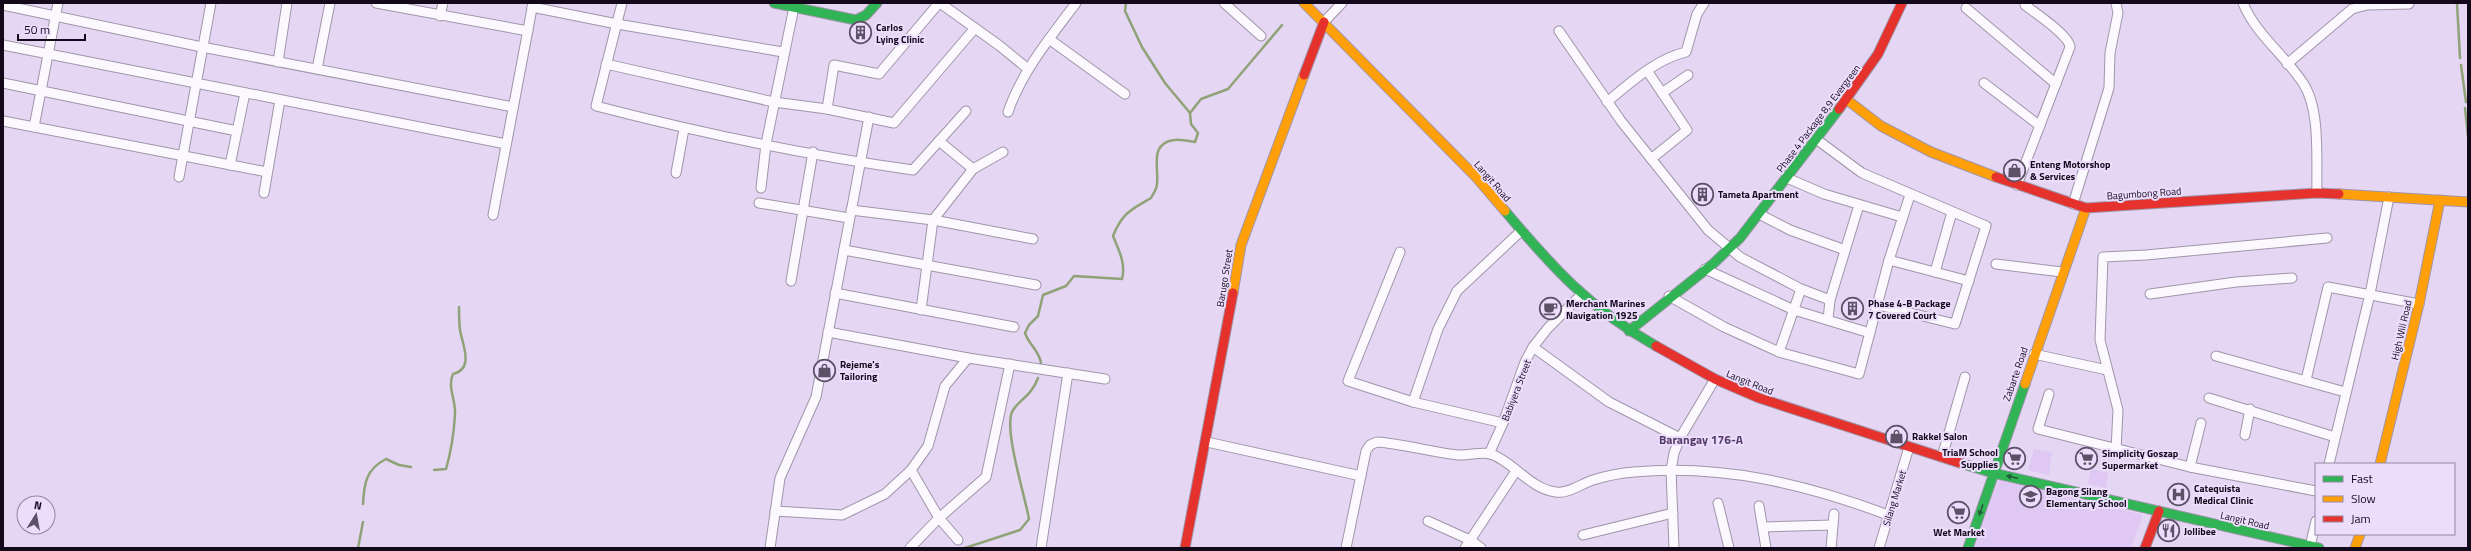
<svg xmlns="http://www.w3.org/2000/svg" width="2471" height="551" font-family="'Titillium Web',sans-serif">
<rect width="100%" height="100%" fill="#e5d6f3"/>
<g fill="#e0c8f5">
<path d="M2034,449L2052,452L2049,475L2028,470Z"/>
<path d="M2091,469L2108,473L2106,488L2088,484Z"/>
<path d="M1999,478L2143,515L2131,548H1974Z"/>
</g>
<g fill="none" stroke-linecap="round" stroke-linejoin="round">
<g stroke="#90a278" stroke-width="2.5">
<path d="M2457,3L2460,58"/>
<path d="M2461,65L2466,102"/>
<path d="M2465,108L2468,136"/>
<path d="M1190,113L1201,99L1228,89L1282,25"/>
<path d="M1041,363C1039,350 1029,345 1025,333L1029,325L1038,316L1043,295L1066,286L1074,276L1122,279C1126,264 1119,250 1113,236C1123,212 1131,210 1151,198C1153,194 1157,189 1157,184C1159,168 1149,143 1174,140C1180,139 1189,141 1195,142L1198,133L1191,124L1190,113L1165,83L1142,47L1125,11L1126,3"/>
<path d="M434,470L446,469C451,452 454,432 455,414C456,400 447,387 453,374C475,369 462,343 460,330C459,322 459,314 459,307"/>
<path d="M363,504C364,484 366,469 386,459L399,465L411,467"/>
<path d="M358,548L363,522"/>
<path d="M965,548L1020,530L1029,519C1025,496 1004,431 1012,412C1016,402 1032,396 1038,378"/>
</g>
<defs>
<g id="street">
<path d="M376,3L528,31"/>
<path d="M622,3L596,106C700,133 806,155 913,170L966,111"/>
<path d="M940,3L1000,46L1028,69"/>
<path d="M1224,3L1261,36"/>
<path d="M2243,3C2256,35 2284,54 2303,83C2321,110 2316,161 2317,193"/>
<path d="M3,5L202,47L513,107"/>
<path d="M532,7L617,24L783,52"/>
<path d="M1966,8L2056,84"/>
<path d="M440,16L443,3"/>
<path d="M1324,22L1342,3"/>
<path d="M1559,31L1621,121L1708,230L1740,257L1801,289L1830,300"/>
<path d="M1049,39L1125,94"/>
<path d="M3,45L506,144"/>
<path d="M278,62L287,3"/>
<path d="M606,64L774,102L827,109L894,123L975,28"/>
<path d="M2287,64L2352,9L2367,5L2409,4"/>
<path d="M317,69L330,3"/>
<path d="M1648,72L1687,130L1651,159"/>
<path d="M3,83L237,131"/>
<path d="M1984,83L2040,126"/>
<path d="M1662,93L1688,75"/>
<path d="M1607,102C1630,83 1656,59 1686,52L1697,14L1704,3"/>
<path d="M827,109L834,65L879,74L939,3"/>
<path d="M1008,112C1022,71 1050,38 1076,3"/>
<path d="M3,121L267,172"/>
<path d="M34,127L58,3"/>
<path d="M1816,139L1862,173L1986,226L1955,324L1878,305"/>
<path d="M939,141L973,169"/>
<path d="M230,165L245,93"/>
<path d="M676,173L684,129"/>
<path d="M179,177L211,3"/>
<path d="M1787,178L1824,194L1902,217"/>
<path d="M2017,185L2070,47C2069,35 2035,13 2025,5"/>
<path d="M761,188L766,144L794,7"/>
<path d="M264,193L280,100"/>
<path d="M759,203L849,218"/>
<path d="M2073,204L2109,88L2110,53L2118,13L2116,3"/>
<path d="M851,210L933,220L1033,239"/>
<path d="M1759,214L1790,230L1845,250"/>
<path d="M493,215L533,3"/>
<path d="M844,250L1036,285"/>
<path d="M1400,252L1348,381L1413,402L1503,423"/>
<path d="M1889,260L1969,281"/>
<path d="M1996,264L2062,272"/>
<path d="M1705,269L1794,310L1870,333"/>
<path d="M1935,272L1952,212"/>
<path d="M791,281L813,152"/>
<path d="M835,293L1014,327"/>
<path d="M2150,294L2236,282L2292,278"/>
<path d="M1669,296L1724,327L1779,352L1859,374L1889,260L1910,195"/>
<path d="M921,310L933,220L973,169L1003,152"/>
<path d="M1828,320L1830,300L1859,205"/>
<path d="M828,332L968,358L1105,379"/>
<path d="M1533,347L1609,402L1680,438"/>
<path d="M1779,352L1801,289"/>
<path d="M2034,354L2107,370"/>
<path d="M2216,356L2345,392"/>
<path d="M2306,380L2328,287L2419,304"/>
<path d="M2049,394L2038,429L2190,467L2316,491"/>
<path d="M2209,398L2335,437"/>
<path d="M1413,402L1438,329L1457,291L1521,231"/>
<path d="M2245,435L2250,409"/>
<path d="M1207,442L1361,476"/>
<path d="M2116,450L2118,410L2100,340L2103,257L2146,255L2327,238"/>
<path d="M1489,454L1503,423L1525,362L1533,347L1548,328L1581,295"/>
<path d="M1942,457L1965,377"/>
<path d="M2329,464L2370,294L2389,197"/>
<path d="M2190,467L2201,423"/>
<path d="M911,470L939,518L958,540"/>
<path d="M1718,503L1729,548"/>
<path d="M1759,506L1766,548"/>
<path d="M775,511L842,515L885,494L911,470L928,446L945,386L968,358"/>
<path d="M1428,521L1470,540L1481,548"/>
<path d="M1764,527L1833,525"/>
<path d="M1583,535L1673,513"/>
<path d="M2310,546L2316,521"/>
<path d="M770,548L780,478L816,397L869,117"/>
<path d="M910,548L939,518L986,477L1010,364"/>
<path d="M1041,548L1068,373"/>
<path d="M1346,548L1366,451L1370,445L1377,442C1404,444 1431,452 1458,455C1469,456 1481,451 1491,454C1514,462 1530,489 1556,492C1568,494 1581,484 1593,480C1606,476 1620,473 1634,472C1722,464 1806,484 1888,515"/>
<path d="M1465,548L1516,471"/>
<path d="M1674,548L1671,470L1674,453L1680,438L1715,379"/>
<path d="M1831,548L1834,514"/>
<path d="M1879,548L1909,447"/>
</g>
<g id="fast">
<path d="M774,3L856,20L866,15L877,3"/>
<path d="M1505,211C1553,268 1590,309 1656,346"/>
<path d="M1629,331L1714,263L1740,238L1839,109"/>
<path d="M1963,464L1993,473L2319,548"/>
<path d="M1968,548L2025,384"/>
</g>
<g id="slow">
<path d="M1304,3L1476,177L1505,211"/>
<path d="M1846,99L1881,126L1931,152L1996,177"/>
<path d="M2339,194L2468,202"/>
<path d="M1233,293L1241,245L1304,75"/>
<path d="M2025,384L2086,208"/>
<path d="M2380,464L2419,304L2440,200"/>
<path d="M2355,548L2360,534"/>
</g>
<g id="jam">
<path d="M1304,75L1324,22"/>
<path d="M1839,109L1878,54L1902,3"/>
<path d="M1996,177L2086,208L2317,193L2339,194"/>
<path d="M1656,346L1715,379L1759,398L1963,464"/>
<path d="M1185,548L1233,293"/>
<path d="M2145,548L2159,511"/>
</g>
</defs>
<use href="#street" stroke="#a095aa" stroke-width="11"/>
<use href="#fast" stroke="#a095aa" stroke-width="11"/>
<use href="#slow" stroke="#a095aa" stroke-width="11"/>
<use href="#jam" stroke="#a095aa" stroke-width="11"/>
<use href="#street" stroke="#fbf9fd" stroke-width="9"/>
<use href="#fast" stroke="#30b455" stroke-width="9"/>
<use href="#slow" stroke="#ff9f0a" stroke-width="9"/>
<use href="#jam" stroke="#e5322d" stroke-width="9"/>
</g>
<defs><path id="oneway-solid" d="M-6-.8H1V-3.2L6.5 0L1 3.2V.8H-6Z"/></defs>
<g fill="#225e38">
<use href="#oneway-solid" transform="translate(2012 477) rotate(-167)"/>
<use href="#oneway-solid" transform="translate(1981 510) rotate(109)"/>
</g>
<defs>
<symbol id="building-ring" viewBox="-11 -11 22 22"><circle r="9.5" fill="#edddfd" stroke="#5c5167" stroke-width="1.5"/><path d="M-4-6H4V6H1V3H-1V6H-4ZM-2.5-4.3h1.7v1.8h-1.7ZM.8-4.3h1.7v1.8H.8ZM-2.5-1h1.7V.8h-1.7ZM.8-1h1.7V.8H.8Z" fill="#5c5167"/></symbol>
<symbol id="shop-ring" viewBox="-11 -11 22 22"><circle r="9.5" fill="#edddfd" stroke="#5c5167" stroke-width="1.5"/><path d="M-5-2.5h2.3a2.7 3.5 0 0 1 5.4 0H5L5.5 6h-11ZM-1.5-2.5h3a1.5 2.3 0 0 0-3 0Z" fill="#5c5167"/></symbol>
<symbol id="cafe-ring" viewBox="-11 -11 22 22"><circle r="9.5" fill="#edddfd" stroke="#5c5167" stroke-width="1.5"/><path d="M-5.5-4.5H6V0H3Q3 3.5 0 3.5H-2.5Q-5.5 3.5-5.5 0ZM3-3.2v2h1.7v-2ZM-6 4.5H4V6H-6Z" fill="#5c5167"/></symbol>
<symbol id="supermarket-ring" viewBox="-11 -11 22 22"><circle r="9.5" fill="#edddfd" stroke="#5c5167" stroke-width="1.5"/><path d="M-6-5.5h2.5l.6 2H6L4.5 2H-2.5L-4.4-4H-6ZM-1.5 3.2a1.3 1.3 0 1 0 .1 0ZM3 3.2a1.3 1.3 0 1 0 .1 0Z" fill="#5c5167"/></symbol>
<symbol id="hospital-ring" viewBox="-11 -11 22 22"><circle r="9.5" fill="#edddfd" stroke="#5c5167" stroke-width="1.5"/><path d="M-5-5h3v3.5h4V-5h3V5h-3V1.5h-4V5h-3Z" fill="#5c5167"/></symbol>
<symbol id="school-ring" viewBox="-11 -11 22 22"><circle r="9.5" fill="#edddfd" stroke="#5c5167" stroke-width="1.5"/><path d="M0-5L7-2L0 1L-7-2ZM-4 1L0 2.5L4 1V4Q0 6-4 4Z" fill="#5c5167"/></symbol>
<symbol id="restaurant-ring" viewBox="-11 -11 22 22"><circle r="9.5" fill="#edddfd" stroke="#5c5167" stroke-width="1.5"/><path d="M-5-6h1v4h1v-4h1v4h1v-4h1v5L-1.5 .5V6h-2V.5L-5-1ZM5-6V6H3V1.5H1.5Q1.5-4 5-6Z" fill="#5c5167"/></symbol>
</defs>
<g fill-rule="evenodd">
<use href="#building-ring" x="848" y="20" width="25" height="25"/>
<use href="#shop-ring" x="2002" y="158" width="25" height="25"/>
<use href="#building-ring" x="1690" y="182" width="25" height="25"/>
<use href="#cafe-ring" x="1538" y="296" width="25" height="25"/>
<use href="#building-ring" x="1840" y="296" width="25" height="25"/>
<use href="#shop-ring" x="812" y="358" width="25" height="25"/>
<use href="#shop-ring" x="1884" y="424" width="25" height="25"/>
<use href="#supermarket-ring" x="2002" y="446" width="25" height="25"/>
<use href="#supermarket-ring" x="2074" y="446" width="25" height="25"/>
<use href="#hospital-ring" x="2166" y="482" width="25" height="25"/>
<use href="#school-ring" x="2018" y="484" width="25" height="25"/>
<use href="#supermarket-ring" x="1946" y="500" width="25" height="25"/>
<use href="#restaurant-ring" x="2156" y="518" width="25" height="25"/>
</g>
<g text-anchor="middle" stroke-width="4" stroke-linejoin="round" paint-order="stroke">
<g font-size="10" font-weight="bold" fill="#13091b" stroke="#edddfd" text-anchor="start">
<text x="876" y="31">Carlos<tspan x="876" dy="12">Lying Clinic</tspan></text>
<text x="2030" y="168">Enteng Motorshop<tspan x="2030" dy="12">&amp; Services</tspan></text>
<text x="1718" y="198">Tameta Apartment</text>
<text x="1566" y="307">Merchant Marines<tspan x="1566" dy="12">Navigation 1925</tspan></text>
<text x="1868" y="307">Phase 4-B Package<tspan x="1868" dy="12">7 Covered Court</tspan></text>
<text x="840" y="368">Rejeme's<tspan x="840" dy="12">Tailoring</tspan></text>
<text x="1912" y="440">Rakkel Salon</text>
<text x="1998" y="456" text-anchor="end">TriaM School<tspan x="1998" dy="12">Supplies</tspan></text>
<text x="2102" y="457">Simplicity Goszap<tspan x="2102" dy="12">Supermarket</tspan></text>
<text x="2194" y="492">Catequista<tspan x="2194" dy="12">Medical Clinic</tspan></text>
<text x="2046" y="495">Bagong Silang<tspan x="2046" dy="12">Elementary School</tspan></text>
<text x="2184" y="535">Jollibee</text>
<text x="1959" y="536" text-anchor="middle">Wet Market</text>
</g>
<g font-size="10" fill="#13091b" stroke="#edddfd">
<text transform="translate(1818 118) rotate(-53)" y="4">Phase 4 Package 8,9 Evergreen</text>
<text transform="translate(1493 181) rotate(49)" y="4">Langit Road</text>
<text transform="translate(2144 193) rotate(-4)" y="4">Bagumbong Road</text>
<text transform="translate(1224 278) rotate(-81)" y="4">Barugo Street</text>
<text transform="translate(2401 330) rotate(-77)" y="4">High Will Road</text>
<text transform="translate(2015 374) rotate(-71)" y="4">Zabarte Road</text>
<text transform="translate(1750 382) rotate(22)" y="4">Langit Road</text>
<text transform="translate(1516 390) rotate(-69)" y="4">Babiyera Street</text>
<text transform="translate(1894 498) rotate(-73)" y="4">Silang Market</text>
<text transform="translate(2245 520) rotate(13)" y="4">Langit Road</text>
</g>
<g font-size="12" font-weight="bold" fill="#553c68" stroke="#edddfd">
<text x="1701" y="444">Barangay 176-A</text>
</g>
</g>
<rect width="2471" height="551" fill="none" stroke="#13091b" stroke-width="8"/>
<rect x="2315" y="463" width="140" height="72" fill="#edddfd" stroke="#9688a3"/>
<rect x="2323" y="476" width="20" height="6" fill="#30b455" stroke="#9688a3"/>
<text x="2351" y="483" font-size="12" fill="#13091b">Fast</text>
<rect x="2323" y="496" width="20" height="6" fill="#ff9f0a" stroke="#9688a3"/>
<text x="2351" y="503" font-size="12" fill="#13091b">Slow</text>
<rect x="2323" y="516" width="20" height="6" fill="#e5322d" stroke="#9688a3"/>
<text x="2351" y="523" font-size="12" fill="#13091b">Jam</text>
<g transform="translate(36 515) rotate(11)"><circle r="19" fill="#edddfd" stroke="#9688a3"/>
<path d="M0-3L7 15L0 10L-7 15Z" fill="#5c5167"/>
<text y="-6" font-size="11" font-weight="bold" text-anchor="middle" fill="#13091b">N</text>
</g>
<path d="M18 34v6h67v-6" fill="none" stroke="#13091b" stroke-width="2"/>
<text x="24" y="34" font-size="12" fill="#13091b" stroke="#edddfd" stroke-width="3" paint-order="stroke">50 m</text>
</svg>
